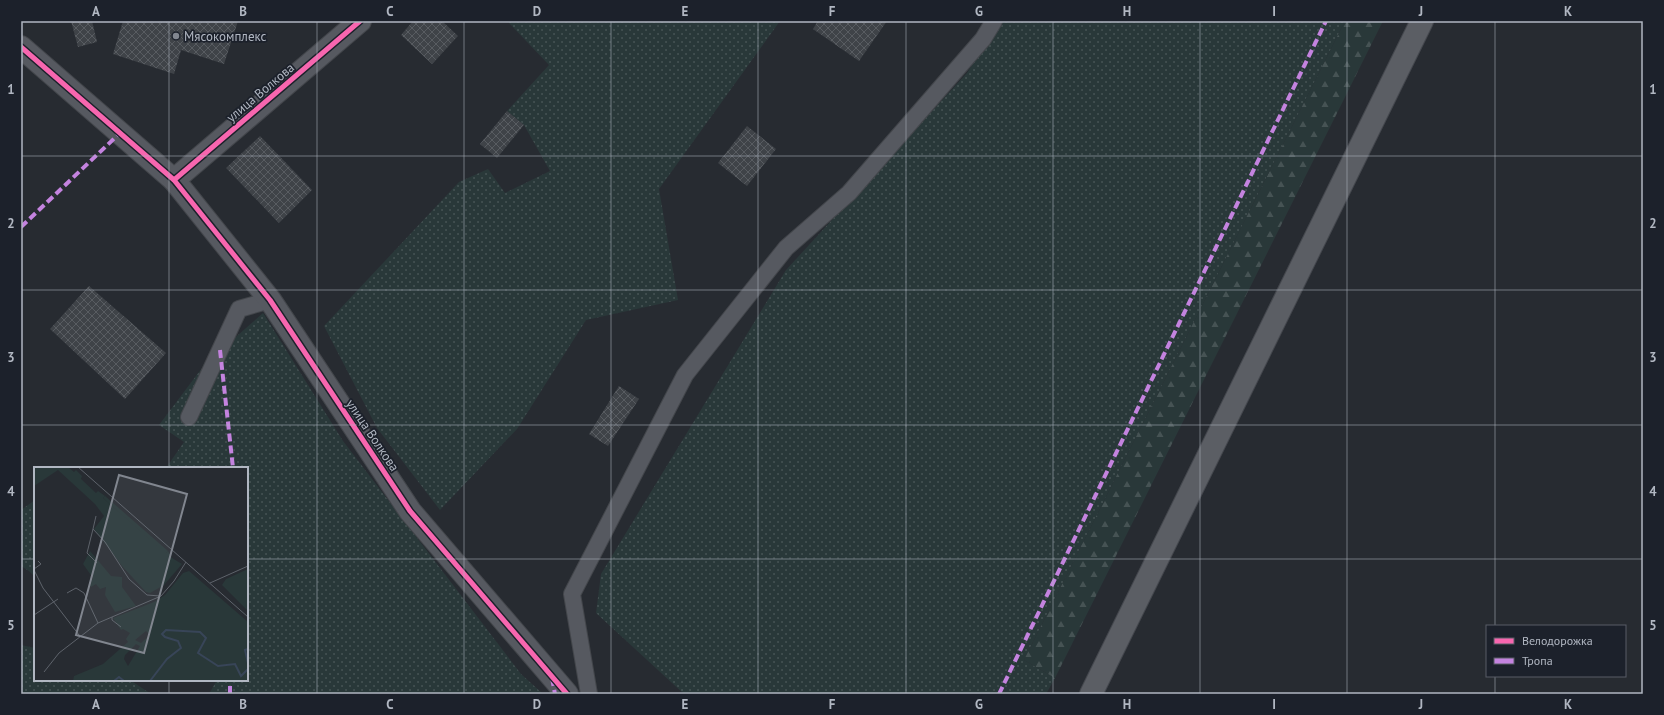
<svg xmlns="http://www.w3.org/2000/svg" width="1664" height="715" font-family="'PT Sans',sans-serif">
<defs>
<pattern id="grass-dots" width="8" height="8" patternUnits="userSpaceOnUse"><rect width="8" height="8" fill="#293839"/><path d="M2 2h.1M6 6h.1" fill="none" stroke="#465354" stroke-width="1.8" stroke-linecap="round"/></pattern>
<pattern id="forest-firs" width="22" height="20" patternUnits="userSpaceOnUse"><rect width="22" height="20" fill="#293839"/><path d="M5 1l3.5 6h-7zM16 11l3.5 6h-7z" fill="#465354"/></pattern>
<pattern id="building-cross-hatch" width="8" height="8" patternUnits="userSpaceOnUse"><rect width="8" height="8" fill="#3f4348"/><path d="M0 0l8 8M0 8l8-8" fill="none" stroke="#585c61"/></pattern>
</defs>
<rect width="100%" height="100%" fill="#272b31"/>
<g fill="url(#grass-dots)">
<path d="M510,21H780L659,189L678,300L586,320L517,429L440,510L377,428L324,326L459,182L488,169L505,193L550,171L524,125L507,111L549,65L509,23Z"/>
<path d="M1000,21H1345L1024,660L1055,678L1046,694H684L596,613L601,574L786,270L967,73Z"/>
<path d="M263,313L343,441L521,674L543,694H209L217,680H247V468H166L184,442L159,425L205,364Z"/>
<path d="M35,500V577L29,571L21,566V510Z"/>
<path d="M21,645L35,648V680H130L151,694H21Z"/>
</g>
<path fill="url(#forest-firs)" d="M1345,21H1383L1055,678L1024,660Z"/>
<g fill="url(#building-cross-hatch)">
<path d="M71,21H92L97,42L78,47Z"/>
<path d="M123,21H238L224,64L181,50L174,74L113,54Z"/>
<path d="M413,21H442L458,36L432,64L401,35Z"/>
<path d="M818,21H887L859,61L813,29Z"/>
<path d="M507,111L524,125L497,158L480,144Z"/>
<path d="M747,126L776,149L747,186L718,163Z"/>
<path d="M260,136L312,190L279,223L226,168Z"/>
<path d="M89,286L166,353L125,399L50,329Z"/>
<path d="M619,386L639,399L608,446L589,434Z"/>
</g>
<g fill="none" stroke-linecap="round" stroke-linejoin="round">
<defs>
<g id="lane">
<path d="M189,417L239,309L270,300"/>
<path d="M589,694L572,594L685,375L786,248L849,193L983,39L994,21"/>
</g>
<g id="street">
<path d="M21,47L174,180L270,300L410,511L567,694"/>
<path d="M174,180L360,21"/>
</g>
<path id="secondary" d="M1091,694L1422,21"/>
</defs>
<use href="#lane" stroke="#43464b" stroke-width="18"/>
<use href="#street" stroke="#43464b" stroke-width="24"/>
<use href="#secondary" stroke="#45484e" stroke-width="24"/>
<use href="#lane" stroke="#565960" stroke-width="16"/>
<use href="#street" stroke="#565960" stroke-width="22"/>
<use href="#secondary" stroke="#5b5e64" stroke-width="22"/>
<g stroke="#c483df" stroke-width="4" stroke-dasharray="8 4" stroke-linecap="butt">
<path d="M21,227L120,133"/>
<path d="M220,350L233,468"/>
<path d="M552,678L555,694"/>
<path d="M230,694V680"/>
<path d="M999,694L1326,21"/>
</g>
<defs>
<g id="cycleway">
<path d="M21,47L174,180L270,300L410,511L567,694"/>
<path d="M174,180L360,21"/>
</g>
</defs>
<use href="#cycleway" stroke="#1c212b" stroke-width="8"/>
<use href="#cycleway" stroke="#f766af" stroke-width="5"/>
</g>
<path fill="none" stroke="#b1b7c2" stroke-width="1" stroke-opacity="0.55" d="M169,21V468M317,21V694M464,21V694M611,21V694M758,21V694M906,21V694M1053,21V694M1200,21V694M1347,21V694M1495,21V626M21,156H1643M21,290H1643M21,425H1643M21,559H35M247,559H1643M1495,676V694M169,680V694"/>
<circle fill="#81868f" stroke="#1c212b" stroke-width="1.5" cx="176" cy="36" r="4"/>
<g text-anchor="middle" stroke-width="3.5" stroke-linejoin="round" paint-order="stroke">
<g font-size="13" fill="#b1b7c2" stroke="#1c212b" text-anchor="start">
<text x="184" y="41">Мясокомплекс</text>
</g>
<g font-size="13" fill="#b1b7c2" stroke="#1c212b">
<text transform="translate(260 92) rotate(-40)" y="5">улица Волкова</text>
<text transform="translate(373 435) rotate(56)" y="5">улица Волкова</text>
</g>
</g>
<g transform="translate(34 467)">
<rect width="214" height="214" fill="#272b31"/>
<path d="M0,0H34L40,5L42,3L48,9L47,12L62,26L64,24L71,29L69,31L132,86L134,84L138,91L148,97L130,118L116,126L112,125L88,99L60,62L70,49L61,37L24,3L0,19ZM56,84L77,109L88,110V120L102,139L81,145L71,128L72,120L66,122L62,117L57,120L55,117L59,111L49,97ZM214,102V144L188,118L192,112ZM155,104L214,155V214H39L40,209L69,197L94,175L92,172L96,166L89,162L87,163L79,151L120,135L131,128L149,106ZM112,164L116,168L107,176L101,173ZM102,177L106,179L94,199L90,192L91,188Z" fill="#293839" fill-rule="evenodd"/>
<path d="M71,29L134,84L131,87L69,31Z" fill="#293839"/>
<path fill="none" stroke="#384558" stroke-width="2" d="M214,182L211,183L214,196M80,214L85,210L90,214M116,214L133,192L147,181L144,174L131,170L128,167L132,163L166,165L172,171L164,186L184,199L201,197L207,209L214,202"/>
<path fill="none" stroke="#5e636b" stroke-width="1" d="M44,0L214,150M62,49L59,62L71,75L95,112L113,128L126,129M59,62L53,86L63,96M0,102L7,97L4,94M0,103L9,121L45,168M176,116L214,99M33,126L42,121L50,126L64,156M0,148L24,132M78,150V153L87,160M10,205L25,186L64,156L127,129L140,114L152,95"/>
<path fill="#81868f" fill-opacity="0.15" stroke="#81868f" stroke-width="2" d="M85,8L153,27L110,186L42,168Z"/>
<rect width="214" height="214" fill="none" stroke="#b1b7c2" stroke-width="2"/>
</g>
<rect width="1664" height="715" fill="none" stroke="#1c212b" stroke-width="44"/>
<rect x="1486" y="625" width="140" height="52" fill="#1c212b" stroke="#585d67"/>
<rect x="1494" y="638" width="20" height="6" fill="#f766af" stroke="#585d67"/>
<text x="1522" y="645" font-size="12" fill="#b1b7c2">Велодорожка</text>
<rect x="1494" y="658" width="20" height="6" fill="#c483df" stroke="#585d67"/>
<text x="1522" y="665" font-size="12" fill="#b1b7c2">Тропа</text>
<rect x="22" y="22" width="1620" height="671" fill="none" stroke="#b1b7c2" stroke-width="1.5"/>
<g font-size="13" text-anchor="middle" font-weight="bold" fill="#b1b7c2">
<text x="96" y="16">A</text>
<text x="243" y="16">B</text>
<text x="390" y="16">C</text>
<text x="537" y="16">D</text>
<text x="685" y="16">E</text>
<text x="832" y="16">F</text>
<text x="979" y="16">G</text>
<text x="1127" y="16">H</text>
<text x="1274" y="16">I</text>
<text x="1421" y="16">J</text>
<text x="1568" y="16">K</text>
<text x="11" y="94">1</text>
<text x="1653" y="94">1</text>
<text x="11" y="228">2</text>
<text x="1653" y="228">2</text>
<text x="11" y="362">3</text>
<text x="1653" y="362">3</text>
<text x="11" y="496">4</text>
<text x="1653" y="496">4</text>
<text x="11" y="630">5</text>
<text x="1653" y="630">5</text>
<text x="96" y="709">A</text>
<text x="243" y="709">B</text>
<text x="390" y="709">C</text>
<text x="537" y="709">D</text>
<text x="685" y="709">E</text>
<text x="832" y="709">F</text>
<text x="979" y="709">G</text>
<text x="1127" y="709">H</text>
<text x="1274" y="709">I</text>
<text x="1421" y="709">J</text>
<text x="1568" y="709">K</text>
</g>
</svg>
